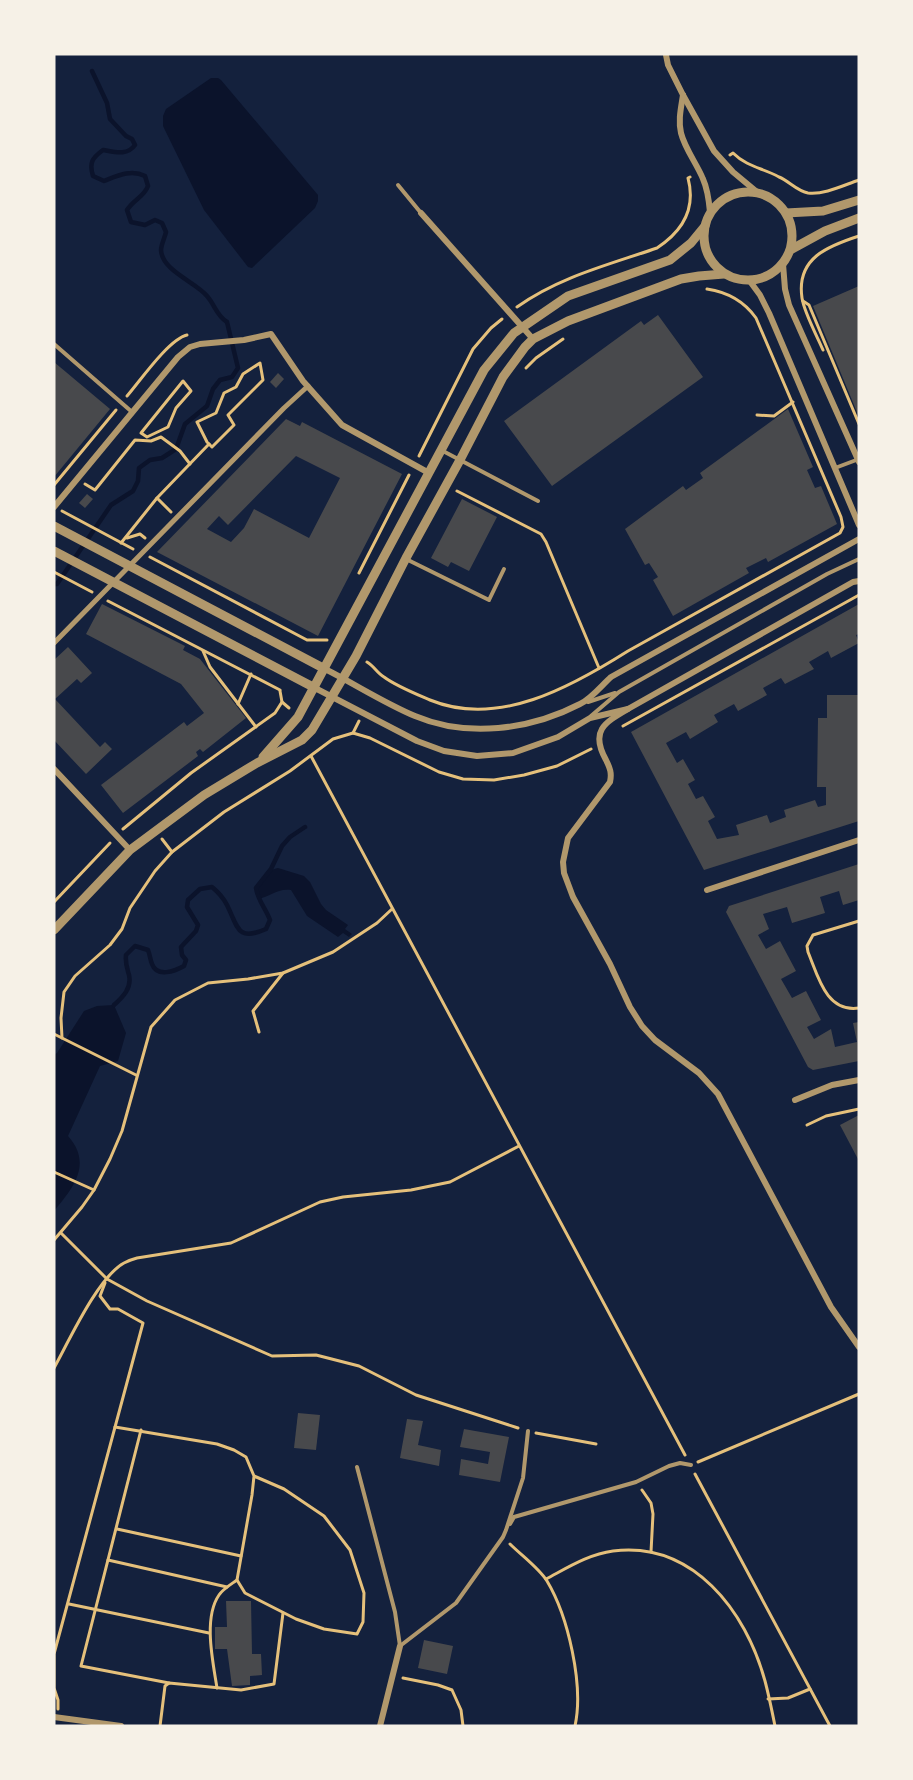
<svg xmlns="http://www.w3.org/2000/svg" width="913" height="1780" font-family="'Asap Condensed',sans-serif">
<rect width="100%" height="100%" fill="#14213d"/>
<g fill="#0b132b">
<path d="M211,78H218L221,80L318,195V201L315,208L252,268L248,267L204,210L163,126V116L166,109Z"/>
<path d="M278,868L304,876L310,882L321,904L326,910L348,925L345,929L352,934L349,937L343,933L338,937L307,916L291,890C277,888 270,897 258,899L256,888C261,879 267,870 278,868Z"/>
<path d="M114,1005L126,1033L118,1061L100,1066L68,1136C93,1164 73,1188 54,1211V1055L57,1053L84,1011L97,1006Z"/>
</g>
<g fill="none" stroke-linecap="round" stroke-linejoin="round">
<g stroke="#0b132b" stroke-width="4.5">
<path d="M54,584H57L111,505L133,491L138,481L139,468L150,460L162,458L176,449L185,424L207,406L213,389L220,380L232,377L238,368L227,322C216,315 215,305 207,296C196,282 162,271 161,250C161,245 165,237 166,232L162,223L155,220L145,225L131,222L127,210C134,199 144,197 148,186L145,176C131,169 117,176 104,181L93,176C89,163 92,158 103,150C115,152 127,156 135,145L132,139L126,136L110,119L107,103L92,71"/>
<path d="M114,1005C123,997 132,988 129,975C127,968 125,963 126,955L135,946L148,950C150,955 150,959 152,964C157,978 175,971 184,966L186,960L182,955L181,947L196,931L198,925L187,907L188,900L200,889L212,887C218,892 223,897 227,905C238,927 237,942 266,929L270,920C265,907 258,901 256,888L271,869L282,846L290,837L305,827"/>
</g>
</g>
<g fill="#48494c" fill-rule="evenodd">
<path d="M859,286V417L813,306Z"/>
<path d="M658,315L703,377L552,486L504,421L641,321L644,325Z"/>
<path d="M54,362L110,409L54,477Z"/>
<path d="M278,373L284,379L276,388L270,382Z"/>
<path d="M788,409L813,467L807,470L815,488L821,486L837,524L768,562L766,558L746,568L749,573L673,616L653,580L658,577L649,563L645,565L625,529L683,486L686,490L703,478L700,473Z"/>
<path d="M286,419L300,426L302,422L402,474L318,636L157,552ZM296,456L340,478L309,538L254,509L244,528L231,542L207,529L219,516L228,525Z"/>
<path d="M87,494L93,499L85,508L79,503Z"/>
<path d="M462,499L497,517L469,571L451,562L448,567L431,558Z"/>
<path d="M102,604L185,646L183,650L200,659L246,718L203,752L200,749L196,752L198,756L123,813L101,785L184,722L187,726L204,713L181,684L86,634Z"/>
<path d="M859,604V634L856,635L859,643L831,658L828,651L809,662L814,669L785,684L781,678L763,688L767,695L738,711L734,704L714,715L718,722L690,739L686,732L666,743L677,763L683,759L695,780L688,784L696,799L703,796L715,817L708,821L717,839L739,835L736,825L767,815L770,823L786,817L784,810L815,800L818,807L826,805V787H817L818,718H827V695H859V821L704,870L631,732Z"/>
<path d="M68,647L92,673L81,683L77,679L55,699L100,747L105,742L112,749L86,774L54,740V660Z"/>
<path d="M859,864V900L843,905L839,891L820,897L825,913L792,923L787,907L763,914L769,929L758,935L766,949L780,941L796,971L781,979L792,998L806,991L821,1020L807,1027L814,1039L831,1029L835,1047L857,1042L853,1023L859,1022V1061L813,1070L808,1067L726,912L729,906Z"/>
<path d="M859,1115V1161L840,1125Z"/>
<path d="M298,1413L320,1415L316,1450L294,1448Z"/>
<path d="M407,1419L423,1421L418,1445L441,1450L439,1466L400,1458Z"/>
<path d="M464,1429L509,1437L500,1482L459,1475L461,1459L488,1464L490,1452L460,1447Z"/>
<path d="M226,1601H251L252,1654H261L262,1675L250,1676V1685L232,1686L227,1649H215V1627H227Z"/>
<path d="M424,1640L453,1646L447,1674L418,1668Z"/>
</g>
<g fill="none" stroke-linecap="round" stroke-linejoin="round">
<g stroke="#e5c07b" stroke-width="3">
<path d="M730,155L733,153C747,167 763,168 779,177C789,181 797,191 808,193C824,195 844,185 859,180"/>
<path d="M803,301L809,305L859,424"/>
<path d="M517,307C559,277 608,265 657,248C683,231 696,208 688,178L690,177"/>
<path d="M823,350C817,336 804,312 802,298C796,258 828,246 859,236"/>
<path d="M260,363L263,380L228,415L234,425L212,447L207,442L197,422L216,413L224,393L236,387L243,374Z"/>
<path d="M526,368L536,358L563,339"/>
<path d="M183,381L191,391L176,408L168,427L147,437L141,433Z"/>
<path d="M127,396C140,381 169,339 187,335"/>
<path d="M757,415L774,416L793,402"/>
<path d="M419,456L473,349L491,328L502,319"/>
<path d="M85,484L95,490L135,440L151,441L161,437L180,451L190,464"/>
<path d="M54,485L116,410"/>
<path d="M457,491L541,534L546,542L599,668"/>
<path d="M157,498L171,512"/>
<path d="M62,511L133,549"/>
<path d="M127,538L140,534L145,538"/>
<path d="M121,543L157,498L209,444"/>
<path d="M150,557L307,640H327"/>
<path d="M54,572L92,592"/>
<path d="M359,573L409,475"/>
<path d="M108,601L280,690"/>
<path d="M203,651L210,667L256,727"/>
<path d="M367,662C374,666 377,673 384,677C396,686 416,694 430,700C498,728 571,687 628,651L840,533L843,527L841,517L756,318C744,301 727,292 707,289"/>
<path d="M280,691L282,702L289,708"/>
<path d="M238,704L251,674"/>
<path d="M623,726L859,595"/>
<path d="M353,733L359,721"/>
<path d="M311,756L685,1455"/>
<path d="M123,829L191,773L275,713L282,702"/>
<path d="M162,839L172,852"/>
<path d="M54,902L110,843"/>
<path d="M859,921L813,935L807,946L808,952C818,976 826,1013 859,1008"/>
<path d="M259,1032L253,1011L283,973"/>
<path d="M54,1034L136,1075"/>
<path d="M62,1038L61,1018L64,992L75,976L110,945L122,929L130,908L155,871L172,852L224,812L290,771L333,739L353,733L370,738L439,772L463,779L494,780L524,775L557,766L591,749"/>
<path d="M807,1125L826,1116L859,1109"/>
<path d="M54,1172L94,1190"/>
<path d="M61,1233L107,1279L147,1301L272,1356L316,1355L359,1366L416,1395L518,1428"/>
<path d="M54,1240L82,1207L94,1190L110,1159L122,1131L151,1027L175,1000L208,983L248,979L283,973L333,952L377,923L392,909"/>
<path d="M54,1368C69,1341 98,1277 124,1263C128,1261 133,1259 137,1258L231,1243L320,1202L343,1197L411,1190L450,1182L519,1146"/>
<path d="M115,1427L217,1444L234,1450L246,1457L254,1476L252,1495L237,1580L245,1593L296,1619L324,1629L357,1634L363,1622L364,1593L350,1550L324,1516L284,1489L254,1476"/>
<path d="M141,1430L81,1666L169,1683"/>
<path d="M536,1433L596,1444"/>
<path d="M698,1462L859,1394"/>
<path d="M695,1474L830,1726"/>
<path d="M642,1490L651,1503L653,1514L651,1552"/>
<path d="M117,1529L241,1556"/>
<path d="M510,1544C521,1555 539,1568 547,1581C568,1616 584,1685 575,1726"/>
<path d="M108,1560L227,1587"/>
<path d="M546,1579C567,1568 589,1554 613,1551C693,1541 746,1611 765,1681C769,1696 772,1711 775,1726"/>
<path d="M69,1604L209,1633"/>
<path d="M403,1678L438,1685L452,1690L461,1710L463,1726"/>
<path d="M217,1688C213,1662 203,1618 219,1595C223,1589 230,1585 237,1580"/>
<path d="M768,1699L788,1698L810,1689"/>
<path d="M58,1709V1700L54,1688V1654L143,1323L118,1309H110L100,1296L105,1283"/>
<path d="M160,1726L165,1686L169,1683L241,1690L274,1684L283,1613"/>
</g>
<g stroke="#b1986c" stroke-width="4">
<path d="M398,185L421,213"/>
<path d="M54,344L132,412"/>
<path d="M441,450L538,501"/>
<path d="M835,468L859,459"/>
<path d="M406,559L489,600L504,569"/>
<path d="M588,702L615,693"/>
<path d="M591,716L619,692L827,574L859,559"/>
<path d="M357,1467L395,1612L400,1646"/>
<path d="M510,1524L514,1517L636,1482L669,1466L680,1463L691,1465"/>
<path d="M400,1646L456,1603L503,1537L506,1530L523,1478L528,1431"/>
</g>
<path stroke="#b1986c" stroke-width="5" d="M54,643L284,408L308,386"/>
<g stroke="#b1986c" stroke-width="6">
<path d="M666,55L668,65L683,95L714,151L733,172L757,192"/>
<path d="M683,95C681,108 678,120 681,133C685,149 697,164 703,179C708,190 709,201 710,212"/>
<path d="M421,213L533,339"/>
<path d="M783,264L785,289L789,305L859,462"/>
<path d="M749,280L760,295L769,313L859,525"/>
<path d="M54,507L178,357L190,347L200,344L244,340L271,334L303,381L342,425L429,473"/>
<path d="M325,669C355,684 384,703 415,716C467,738 530,730 580,704C591,699 601,686 611,677L859,539"/>
<path d="M315,688L417,741L444,751L477,756L513,753L558,737L590,718L628,709L853,582L859,581"/>
<path d="M628,709C604,723 590,731 606,760C610,768 612,773 610,782L568,838L563,862L564,873L573,897L610,964L630,1007L642,1026L655,1040L699,1073L718,1094L831,1307L859,1347"/>
<path d="M54,769L130,850"/>
<path d="M707,890L859,840"/>
<path d="M795,1100L832,1085L859,1080"/>
<path d="M54,1717L121,1726"/>
<path d="M380,1726L400,1646"/>
</g>
<g stroke="#b1986c" stroke-width="9">
<circle cx="748" cy="236" r="44"/>
<path d="M786,213L823,211L859,200"/>
<path d="M792,249L825,231L859,218"/>
<path d="M54,526L325,669"/>
<path d="M54,551L315,688"/>
<path d="M263,757L298,717L484,370L514,333L568,296L670,260L691,243L705,226"/>
<path d="M54,930L130,850L204,795L257,763L302,740L312,730L356,656L406,558L460,460L503,377L525,347L533,339L568,321L681,279L699,276L724,274"/>
</g>
</g>
<rect width="913" height="1780" fill="none" stroke="#f6f1e7" stroke-width="111"/>
</svg>
